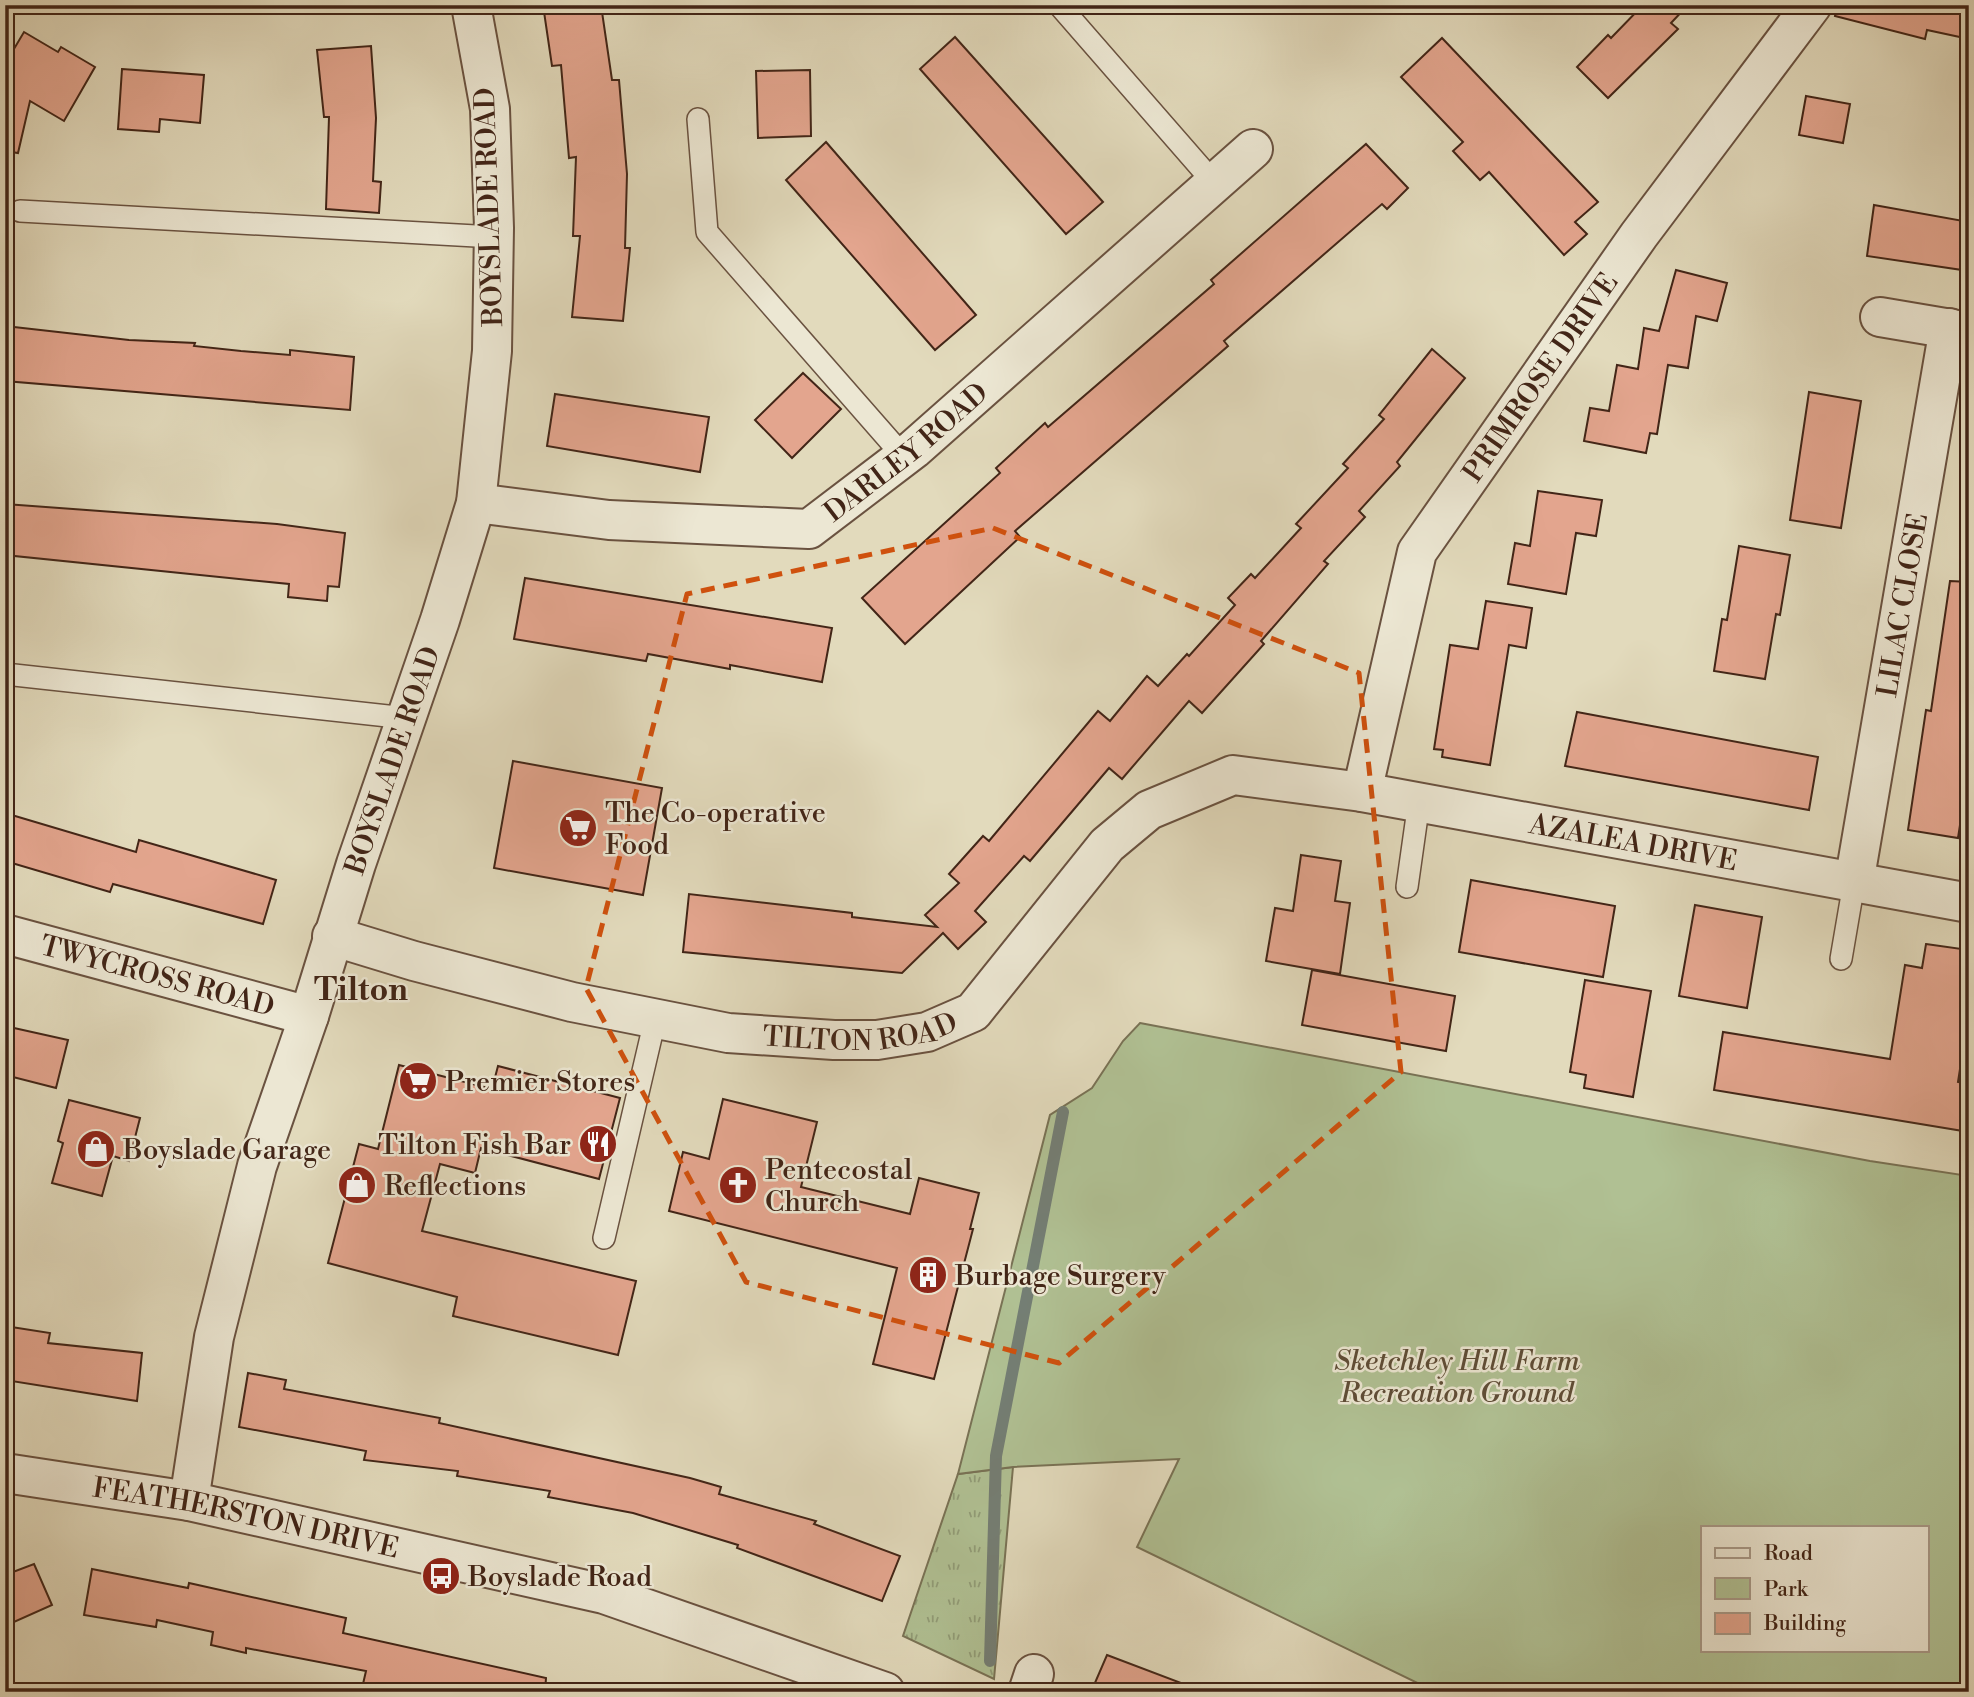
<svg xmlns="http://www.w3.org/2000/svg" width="1974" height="1697" font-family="'Libre Bodoni',serif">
<defs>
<pattern id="grass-tufts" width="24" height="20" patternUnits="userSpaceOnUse" patternTransform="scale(1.75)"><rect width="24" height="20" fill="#b0c093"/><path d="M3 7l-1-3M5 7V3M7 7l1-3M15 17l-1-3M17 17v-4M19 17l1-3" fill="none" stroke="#919c77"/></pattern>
</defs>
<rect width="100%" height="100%" fill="#e2dabc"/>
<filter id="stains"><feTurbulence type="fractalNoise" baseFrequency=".00286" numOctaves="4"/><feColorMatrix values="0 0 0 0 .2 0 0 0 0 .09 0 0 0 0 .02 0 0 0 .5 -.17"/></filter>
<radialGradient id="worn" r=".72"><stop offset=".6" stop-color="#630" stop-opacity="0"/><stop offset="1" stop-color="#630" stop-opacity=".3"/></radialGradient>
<path fill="url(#grass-tufts)" stroke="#797255" stroke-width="2" d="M1013,1467L994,1679L903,1636L958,1474Z"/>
<path fill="#b0c093" stroke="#797255" stroke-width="2" fill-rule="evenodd" d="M1140,1023L1870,1161L1969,1176V1692H1436L1137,1547L1179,1459L1013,1467L958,1474L1050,1115L1092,1088L1123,1041ZM1703,1527H1927V1650H1703Z"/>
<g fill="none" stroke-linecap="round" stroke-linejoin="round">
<path stroke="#747e74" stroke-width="12" d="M990,1661L996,1456L1063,1112"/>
</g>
<g fill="#e3a58e" stroke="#422517" stroke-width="2">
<path d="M543,5H601L612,80H619L627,174L625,248H630L623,321L572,317L580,236H573L576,157L569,158L561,65L552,66Z"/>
<path d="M1643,5H1688L1671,23L1678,29L1608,98L1577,67L1608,35L1611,38Z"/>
<path d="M1837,5H1969V39L1927,30L1925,39L1835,16Z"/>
<path d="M24,32L58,52L61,47L95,67L64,121L30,101L18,153L5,151V64Z"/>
<path d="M955,37L1103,202L1066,234L920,69Z"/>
<path d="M1442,38L1598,202L1575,222L1587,234L1564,255L1489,172L1480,180L1453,151L1463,142L1401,77Z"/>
<path d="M371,46L376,118L373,181L381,182L379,213L326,209L329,117H324L317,50Z"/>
<path d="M122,69L204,75L200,123L160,119L159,132L118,129Z"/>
<path d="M810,70L811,136L758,138L756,71Z"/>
<path d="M1806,96L1850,104L1843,143L1799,135Z"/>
<path d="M826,142L976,315L935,350L786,180Z"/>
<path d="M1366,144L1408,188L1387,209L1382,204L1224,341L1228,346L1015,531L1020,537L905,644L862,598L1000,473L996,468L1045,423L1048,427L1214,284L1211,280Z"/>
<path d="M1874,205L1969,222V271L1867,256Z"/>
<path d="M1676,270L1727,283L1717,321L1696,316L1688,368L1668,365L1657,434L1650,433L1646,453L1584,441L1590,408L1609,411L1617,365L1638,369L1644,328L1659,331Z"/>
<path d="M5,326L129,340L195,343L194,346L241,351L290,355V350L354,357L350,410L5,381Z"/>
<path d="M1432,349L1465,378L1397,462L1400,466L1359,511L1365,517L1324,561L1328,564L1261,641L1264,644L1202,713L1189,701L1122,779L1109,768L1030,861L1024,856L975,911L986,922L958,949L943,933L902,973L683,952L689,894L852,913V917L937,927L925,915L959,883L949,874L983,836L989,841L1098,711L1110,721L1147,676L1158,686L1187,654L1189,656L1235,605L1228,598L1251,574L1255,578L1301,528L1296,524L1348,468L1343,464L1384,419L1379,415Z"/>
<path d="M803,373L841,409L792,458L755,420Z"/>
<path d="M1809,392L1861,401L1841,528L1790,520Z"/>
<path d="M555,394L709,417L700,472L547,446Z"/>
<path d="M1538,491L1602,500L1596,536L1576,533L1566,594L1508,584L1515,543L1530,546Z"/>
<path d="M5,504L277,524L345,533L339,587L328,586L327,601L288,597L289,584L5,555Z"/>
<path d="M1739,546L1790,555L1780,615L1776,614L1765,679L1714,671L1722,619L1727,620Z"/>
<path d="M525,578L832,628L822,682L730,665V669L648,654L646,661L514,639Z"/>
<path d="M1950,581L1969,582V767L1958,838L1908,830L1926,710L1931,711Z"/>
<path d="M1486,601L1532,608L1526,648L1509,645L1490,765L1442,757L1443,750L1434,749L1450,645L1478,649Z"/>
<path d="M1577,712L1818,757L1809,810L1565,766Z"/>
<path d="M513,761L662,788L643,895L494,868Z"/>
<path d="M5,813L136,852L139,840L276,880L263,924L113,884L110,892L5,861Z"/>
<path d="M1301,855L1341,861L1335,901L1350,903L1340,974L1266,961L1275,908L1293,911Z"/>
<path d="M1471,880L1615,906L1603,977L1459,952Z"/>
<path d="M1695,905L1762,917L1747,1008L1679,996Z"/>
<path d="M1926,944L1969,950V1011L1958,1082L1969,1084V1132L1714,1090L1723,1032L1890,1059L1905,965L1922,968Z"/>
<path d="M1312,970L1455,996L1446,1051L1302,1025Z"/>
<path d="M1585,980L1651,991L1633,1097L1584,1088L1586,1075L1570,1072Z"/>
<path d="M5,1026L68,1040L56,1088L5,1075Z"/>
<path d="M399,1065L492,1089L498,1066L620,1098L599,1179L481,1148L475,1173L440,1164L422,1231L636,1281L618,1355L453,1316L457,1297L328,1263L359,1144L378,1149Z"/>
<path d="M723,1099L817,1122L801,1187L910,1214L919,1178L979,1193L970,1229H973L934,1379L873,1364L897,1268L669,1211L683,1152L709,1159Z"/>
<path d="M69,1100L140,1118L129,1161L113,1156L102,1196L52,1183L63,1143L58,1141Z"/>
<path d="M5,1326L50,1333L48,1343L142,1353L137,1401L5,1380Z"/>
<path d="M248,1373L286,1380L284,1389L440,1418L439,1423L690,1478L721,1487L719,1494L816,1521L814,1524L900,1556L882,1601L737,1548L738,1545L633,1513L548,1497L550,1491L457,1476L458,1471L364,1460L366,1451L239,1427Z"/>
<path d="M34,1564L52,1605L5,1626V1575Z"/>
<path d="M92,1569L188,1588L189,1583L346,1618L343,1633L546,1678L545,1692H400L363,1684L366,1671L246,1648V1653L211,1645L213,1632L157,1620L156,1627L84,1615Z"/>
<path d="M1107,1655L1197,1689L1196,1692H1091Z"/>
</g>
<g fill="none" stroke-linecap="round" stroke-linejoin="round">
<defs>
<g id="lane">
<path d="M1059,5L1215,184"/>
<path d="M698,119L707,232L904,457"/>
<path d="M20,211L494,237"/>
<path d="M5,674L406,718"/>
<path d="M1407,887L1419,802"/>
<path d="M1841,959L1854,883"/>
<path d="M604,1238L655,1020"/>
</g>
<g id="street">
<path d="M1880,317L1969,332"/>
<path id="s1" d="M476,503L609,520L809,529L914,449L1253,149"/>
<path id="s2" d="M1362,792L1417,552L1639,235L1812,5"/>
<path id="s3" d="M1854,883L1949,328"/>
<path id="s4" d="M5,934L309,1016"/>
<path id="s5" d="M332,936L414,961L572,1002L728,1033L834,1040H877L927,1032L973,1012L1107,845L1149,810L1233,775L1362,792L1969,903"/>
<path id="s6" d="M5,1473L189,1501L604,1594L885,1692"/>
<path id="s7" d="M189,1501L214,1337L257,1166L309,1016L356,864L440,620L476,503L492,351L494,228L490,109L471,5"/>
<path d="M1028,1692L1034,1674"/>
</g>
</defs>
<use href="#lane" stroke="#6a5240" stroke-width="24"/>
<use href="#street" stroke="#6a5240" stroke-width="42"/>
<use href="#lane" stroke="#ece7d3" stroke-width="21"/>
<use href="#street" stroke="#ece7d3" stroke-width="38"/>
</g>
<path fill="none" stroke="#cf510e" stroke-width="5" stroke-dasharray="14 9" stroke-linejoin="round" d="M993,528L1359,673L1401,1072L1059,1363L746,1282L586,988L687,594Z"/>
<defs>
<symbol id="supermarket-disc" viewBox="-11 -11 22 22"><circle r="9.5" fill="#8f2418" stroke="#ece7d3"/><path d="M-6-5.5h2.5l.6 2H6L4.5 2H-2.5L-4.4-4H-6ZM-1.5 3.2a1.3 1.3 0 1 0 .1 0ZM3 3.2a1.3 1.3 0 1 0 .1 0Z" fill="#fff"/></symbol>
<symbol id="restaurant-disc" viewBox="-11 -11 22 22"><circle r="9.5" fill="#8f2418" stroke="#ece7d3"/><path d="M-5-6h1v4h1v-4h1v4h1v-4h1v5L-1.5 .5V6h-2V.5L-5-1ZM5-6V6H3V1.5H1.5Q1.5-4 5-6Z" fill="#fff"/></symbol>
<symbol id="shop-disc" viewBox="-11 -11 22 22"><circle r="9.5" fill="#8f2418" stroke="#ece7d3"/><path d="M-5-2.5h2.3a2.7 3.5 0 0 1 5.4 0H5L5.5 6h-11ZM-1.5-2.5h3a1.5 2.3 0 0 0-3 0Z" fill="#fff"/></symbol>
<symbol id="church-disc" viewBox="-11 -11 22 22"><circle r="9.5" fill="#8f2418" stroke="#ece7d3"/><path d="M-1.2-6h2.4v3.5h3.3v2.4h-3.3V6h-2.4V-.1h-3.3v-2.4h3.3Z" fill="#fff"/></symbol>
<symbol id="building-disc" viewBox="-11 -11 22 22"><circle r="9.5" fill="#8f2418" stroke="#ece7d3"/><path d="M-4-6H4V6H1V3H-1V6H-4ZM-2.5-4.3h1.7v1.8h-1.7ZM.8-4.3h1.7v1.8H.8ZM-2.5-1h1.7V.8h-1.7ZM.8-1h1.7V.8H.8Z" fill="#fff"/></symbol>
<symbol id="bus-disc" viewBox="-11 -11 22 22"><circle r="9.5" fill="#8f2418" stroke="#ece7d3"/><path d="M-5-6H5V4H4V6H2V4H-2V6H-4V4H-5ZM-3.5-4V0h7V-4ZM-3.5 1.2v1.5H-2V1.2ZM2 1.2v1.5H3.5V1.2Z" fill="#fff"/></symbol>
</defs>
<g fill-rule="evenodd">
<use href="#supermarket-disc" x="556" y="806" width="44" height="44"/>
<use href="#supermarket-disc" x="396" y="1059" width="44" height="44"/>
<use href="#restaurant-disc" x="576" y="1122" width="44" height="44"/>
<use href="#shop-disc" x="74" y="1127" width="44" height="44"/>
<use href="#shop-disc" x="335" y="1163" width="44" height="44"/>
<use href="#church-disc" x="716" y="1163" width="44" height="44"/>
<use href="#building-disc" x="906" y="1253" width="44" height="44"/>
<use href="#bus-disc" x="419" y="1554" width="44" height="44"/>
</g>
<g text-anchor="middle" stroke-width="5" stroke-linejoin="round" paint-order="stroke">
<g font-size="28" fill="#422517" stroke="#ece7d3">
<text transform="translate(488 207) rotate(-92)" y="10">BOYSLADE ROAD</text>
<text dy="10" stroke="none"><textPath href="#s2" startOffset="460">PRIMROSE DRIVE</textPath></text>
<text dy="10" stroke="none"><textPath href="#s1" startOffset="458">DARLEY ROAD</textPath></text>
<text dy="10" stroke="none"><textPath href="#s3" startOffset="282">LILAC CLOSE</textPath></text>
<text dy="10" stroke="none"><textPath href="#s7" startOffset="770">BOYSLADE ROAD</textPath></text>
<text dy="10" stroke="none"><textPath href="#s5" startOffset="1424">AZALEA DRIVE</textPath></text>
<text dy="10" stroke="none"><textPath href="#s4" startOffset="158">TWYCROSS ROAD</textPath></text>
<text dy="10" stroke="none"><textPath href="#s5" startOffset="541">TILTON ROAD</textPath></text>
<text dy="10" stroke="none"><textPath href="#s6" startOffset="245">FEATHERSTON DRIVE</textPath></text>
</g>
<g font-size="28" fill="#422517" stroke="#ece7d3" text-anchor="start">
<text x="605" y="822">The Co-operative<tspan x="605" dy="32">Food</tspan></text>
<text x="445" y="1091">Premier Stores</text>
<text x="571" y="1154" text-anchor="end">Tilton Fish Bar</text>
<text x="123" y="1159">Boyslade Garage</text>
<text x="765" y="1179">Pentecostal<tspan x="765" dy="32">Church</tspan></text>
<text x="384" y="1195">Reflections</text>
<text x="955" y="1285">Burbage Surgery</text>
<text x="468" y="1586">Boyslade Road</text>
</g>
<g font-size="28" font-style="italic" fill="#5e4c36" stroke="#ece7d3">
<text x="1457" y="1370">Sketchley Hill Farm<tspan x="1457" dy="32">Recreation Ground</tspan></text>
</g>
<g font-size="32" font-weight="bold" fill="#422517" stroke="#ece7d3">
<text x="361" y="1000">Tilton</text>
</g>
</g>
<rect width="1974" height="1697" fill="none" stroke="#e2dabc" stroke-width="28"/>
<rect x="7" y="7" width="1960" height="1683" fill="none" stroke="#422517" stroke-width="3.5"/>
<rect x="14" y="14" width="1946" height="1669" fill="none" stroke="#422517" stroke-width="2"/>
<rect x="1701" y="1526" width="228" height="126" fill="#ece7d3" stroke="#a89988" stroke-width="2"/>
<rect x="1715" y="1548" width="35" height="10" fill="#ece7d3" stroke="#a89988" stroke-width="2"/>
<text x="1764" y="1560" font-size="21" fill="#422517">Road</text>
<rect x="1715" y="1578" width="35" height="21" fill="#b0c093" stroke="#a89988" stroke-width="2"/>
<text x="1764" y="1596" font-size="21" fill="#422517">Park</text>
<rect x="1715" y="1613" width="35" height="21" fill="#e3a58e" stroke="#a89988" stroke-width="2"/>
<text x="1764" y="1630" font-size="21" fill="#422517">Building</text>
<rect width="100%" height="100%" filter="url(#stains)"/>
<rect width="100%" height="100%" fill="url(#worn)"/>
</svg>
